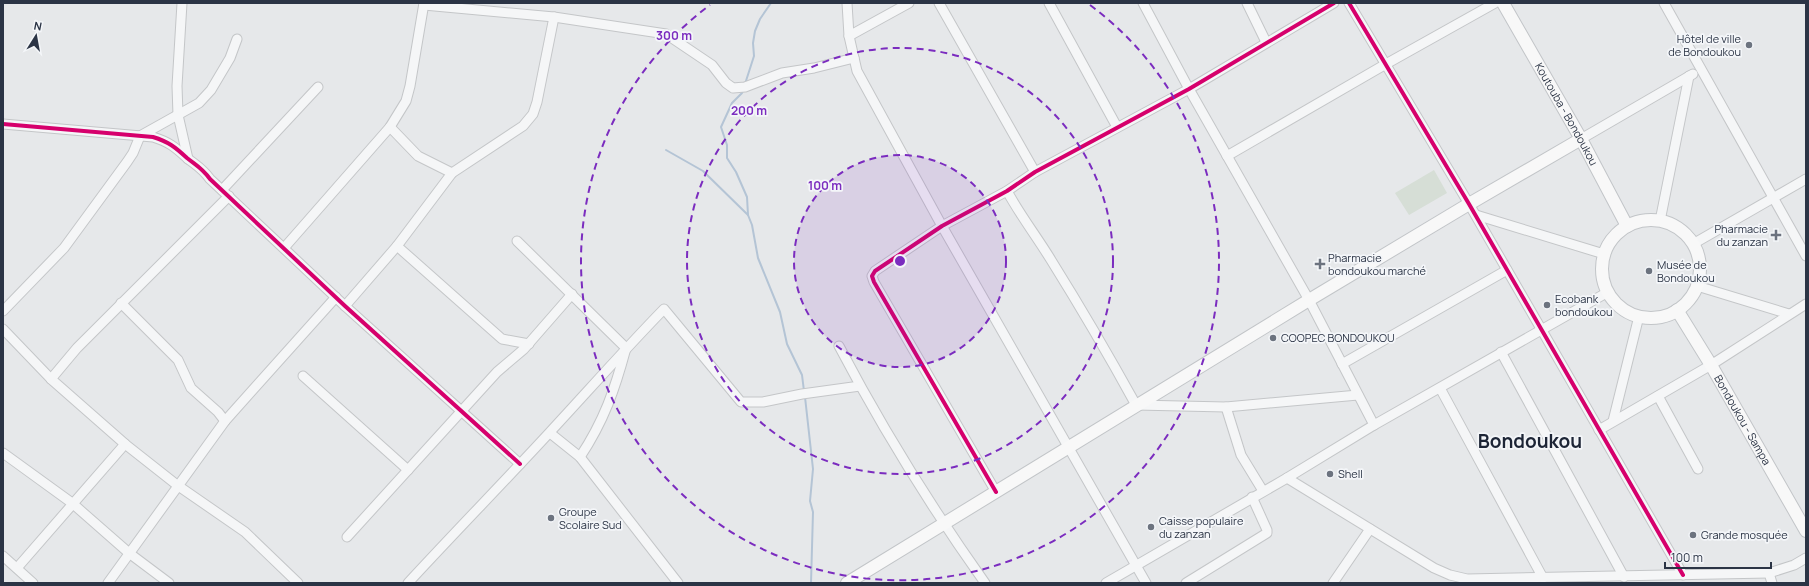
<svg xmlns="http://www.w3.org/2000/svg" width="1809" height="586" font-family="Manrope,sans-serif">
<rect width="100%" height="100%" fill="#e6e8ea"/>
<path fill="#d6ded6" d="M1434,170L1447,193L1409,215L1395,193Z"/>
<g fill="none" stroke-linecap="round" stroke-linejoin="round">
<g stroke="#b4c4d5" stroke-width="2">
<path d="M745,84L754,56L753,43L755,31L760,19L771,3"/>
<path d="M743,90L742,93L732,103L721,127L727,145V158L736,172L747,197L748,215L752,225L758,258L780,312L787,344L802,375L804,391"/>
<path d="M666,150L703,171L748,215"/>
<path d="M805,397L813,469L810,501L813,512L811,583"/>
</g>
<defs>
<g id="minor">
<path d="M182,3L177,86L178,115L188,159"/>
<path d="M847,3L849,36L857,71L942,226L1146,583"/>
<path d="M939,3L1035,172"/>
<path d="M1049,3L1117,127"/>
<path d="M1143,3L1189,89L1309,300L1374,425"/>
<path d="M1247,3L1266,42"/>
<path d="M1349,3L1469,204L1683,575"/>
<path d="M1664,3L1806,256"/>
<path d="M424,5L554,17L666,34L712,65L726,83L733,88L745,87L782,73L814,68L854,58"/>
<path d="M849,36L909,3"/>
<path d="M3,124L153,137C169,142 175,147 187,158C197,166 202,168 210,179L345,306L520,464"/>
<path d="M390,127L418,156L452,173"/>
<path d="M1581,139L1693,74"/>
<path d="M1227,156L1386,64L1495,3"/>
<path d="M222,190L318,87"/>
<path d="M1007,191C1020,215 1037,237 1051,260C1081,308 1109,356 1136,405L1226,407L1358,395"/>
<path d="M1476,215L1604,254"/>
<path d="M1660,221L1689,76"/>
<path d="M517,241L626,348C615,389 604,421 580,457"/>
<path d="M1693,244L1806,179"/>
<path d="M397,246L502,339L529,344"/>
<path d="M284,248L390,127L406,101L410,86L424,3"/>
<path d="M1697,286L1789,314"/>
<path d="M121,303L178,360L191,388L218,412L225,421"/>
<path d="M345,306L397,246L452,173L523,126L533,114L537,102L554,17"/>
<path d="M3,311L64,248L127,162L133,153L140,136L199,103L211,90L230,58L237,39"/>
<path d="M3,329L51,379L125,444L177,485L245,532L298,583"/>
<path d="M839,346C882,428 931,507 985,583"/>
<path d="M1501,352L1624,577"/>
<path d="M1342,364L1507,270"/>
<path d="M303,376L408,470"/>
<path d="M51,379L77,348L229,196"/>
<path d="M1440,388L1543,578"/>
<path d="M1658,396L1698,469"/>
<path d="M1226,407L1241,455L1263,491"/>
<path d="M1613,421L1639,316"/>
<path d="M1599,430L1711,365L1806,304"/>
<path d="M550,433L580,457L678,583"/>
<path d="M3,453L72,503L129,553L169,583"/>
<path d="M1287,478L1434,568L1450,575L1467,579L1769,573L1794,565L1806,558"/>
<path d="M996,492L874,282L872,276L875,271L942,226L1007,191L1035,172L1189,89L1334,3"/>
<path d="M347,537L497,372L524,349L572,294"/>
<path d="M3,556L33,583"/>
<path d="M17,568L125,444"/>
<path d="M1769,573L1772,583"/>
<path d="M108,583L225,421L336,297"/>
<path d="M408,583C455,532 503,483 550,432C588,391 625,349 664,309L741,402H763L802,394L860,386"/>
<path d="M1106,583L1287,478L1374,425L1608,292"/>
<path d="M1186,583L1267,533V530L1252,497"/>
<path d="M1333,583L1370,529"/>
</g>
<g id="major">
<path id="s1" d="M1503,3L1581,139L1627,226"/>
<circle cx="1651" cy="269" r="49"/>
<path id="s2" d="M1677,310L1711,365L1806,531"/>
<path d="M847,583L1309,300L1469,204L1581,139"/>
</g>
</defs>
<use href="#minor" stroke="#c4c6c8" stroke-width="11"/>
<use href="#major" stroke="#c2c5c8" stroke-width="14"/>
<use href="#minor" stroke="#f5f6f7" stroke-width="9"/>
<use href="#major" stroke="#f8f8f8" stroke-width="12"/>
<defs>
<g id="cycleway">
<path d="M1349,3L1469,204L1683,575"/>
<path d="M3,124L153,137C169,142 175,147 187,158C197,166 202,168 210,179L345,306L520,464"/>
<path d="M996,492L874,282L872,276L875,271L942,226L1007,191L1035,172L1189,89L1334,3"/>
</g>
</defs>
<use href="#cycleway" stroke="#f4f6f9" stroke-width="6"/>
<use href="#cycleway" stroke="#d6006c" stroke-width="4"/>
</g>
<circle cx="900" cy="261" r="106" fill="#7b2cbf" fill-opacity=".12"/>
<g fill="none" stroke="#7b2cbf" stroke-width="2" stroke-dasharray="7 5">
<circle cx="900" cy="261" r="106"/>
<circle cx="900" cy="261" r="213"/>
<path d="M1090 5A319 319 0 1 1 710 5"/>
</g>
<g fill="#6c737f" stroke="#f4f6f9" stroke-width="1.5">
<circle cx="1749" cy="45" r="4"/>
<path d="M1774 229h4v4h4v4h-4v4h-4v-4h-4v-4h4z"/>
<path d="M1318 258h4v4h4v4h-4v4h-4v-4h-4v-4h4z"/>
<circle cx="1649" cy="271" r="4"/>
<circle cx="1547" cy="305" r="4"/>
<circle cx="1273" cy="338" r="4"/>
<circle cx="1330" cy="474" r="4"/>
<circle cx="551" cy="518" r="4"/>
<circle cx="1151" cy="527" r="4"/>
<circle cx="1693" cy="535" r="4"/>
</g>
<g text-anchor="middle" stroke-width="3.5" stroke-linejoin="round" paint-order="stroke">
<g font-size="11" fill="#2b3445" stroke="#f4f6f9" text-anchor="start">
<text x="1741" y="43" text-anchor="end">Hôtel de ville<tspan x="1741" dy="13">de Bondoukou</tspan></text>
<text x="1768" y="233" text-anchor="end">Pharmacie<tspan x="1768" dy="13">du zanzan</tspan></text>
<text x="1328" y="262">Pharmacie<tspan x="1328" dy="13">bondoukou marché</tspan></text>
<text x="1657" y="269">Musée de<tspan x="1657" dy="13">Bondoukou</tspan></text>
<text x="1555" y="303">Ecobank<tspan x="1555" dy="13">bondoukou</tspan></text>
<text x="1281" y="342">COOPEC BONDOUKOU</text>
<text x="1338" y="478">Shell</text>
<text x="559" y="516">Groupe<tspan x="559" dy="13">Scolaire Sud</tspan></text>
<text x="1159" y="525">Caisse populaire<tspan x="1159" dy="13">du zanzan</tspan></text>
<text x="1701" y="539">Grande mosquée</text>
</g>
<g font-size="11" fill="#2b3445" stroke="#f4f6f9">
<text dy="4" stroke="none"><textPath href="#s1" startOffset="128">Koutouba - Bondoukou</textPath></text>
<text dy="4" stroke="none"><textPath href="#s2" startOffset="128">Bondoukou - Sampa</textPath></text>
</g>
<g font-size="19" font-weight="bold" fill="#1d2536" stroke="#f4f6f9">
<text x="1530" y="448">Bondoukou</text>
</g>
</g>
<circle cx="900" cy="261" r="6" fill="#7b2cbf" stroke="#f4f6f9" stroke-width="2"/>
<g font-size="12" text-anchor="middle" font-weight="bold" fill="#7b2cbf" stroke="#f4f6f9" stroke-width="3.5" stroke-linejoin="round" paint-order="stroke">
<text x="674" y="40">300 m</text>
<text x="749" y="115">200 m</text>
<text x="825" y="190">100 m</text>
</g>
<rect width="1809" height="586" fill="none" stroke="#2b3445" stroke-width="8"/>
<g transform="translate(36 36) rotate(11)" stroke="#f4f6f9" stroke-width="3" paint-order="stroke">
<path d="M0-3L7 15L0 10L-7 15Z" fill="#2b3445"/>
<text y="-6" font-size="11" font-weight="bold" text-anchor="middle" fill="#2b3445">N</text>
</g>
<path d="M1665 562v6h106v-6" fill="none" stroke="#2b3445" stroke-width="2"/>
<text x="1671" y="562" font-size="12" fill="#2b3445" stroke="#f4f6f9" stroke-width="3" paint-order="stroke">100 m</text>
</svg>
